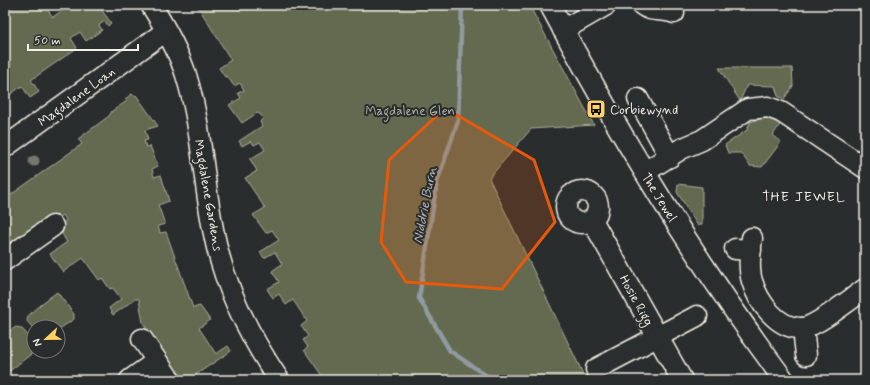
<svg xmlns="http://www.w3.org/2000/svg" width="870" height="385" font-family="Mynerve,sans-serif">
<rect width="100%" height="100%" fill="#2a2d2e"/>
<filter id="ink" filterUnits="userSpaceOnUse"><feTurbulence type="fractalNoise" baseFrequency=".025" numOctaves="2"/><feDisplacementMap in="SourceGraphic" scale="8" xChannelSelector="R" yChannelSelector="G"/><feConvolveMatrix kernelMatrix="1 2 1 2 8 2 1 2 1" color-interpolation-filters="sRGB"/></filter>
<g filter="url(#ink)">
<g fill="#636a50" stroke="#acae9c">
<path d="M5,5H53L47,9L53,17L64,9L61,5H98L111,23L108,26L105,21L99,25L102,30L86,41L80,32L71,38L77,48L31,80L39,92L30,98L22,86L5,98Z"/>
<path d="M197,5H529L594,125L531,129L489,178L586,380H325L304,350L308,347L303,340L308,336L301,326L307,321L293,300L286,305L279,294L273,298L267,289L279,282L272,271L282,264L275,252L264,258L260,252L279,240L272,230L266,233L253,215L265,208L245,178L257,171L250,159L265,150L260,142L254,145L251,141L242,146L239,141L262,126L260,122L263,118L260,114L257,113L242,123L229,105L241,98L238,93L244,90L240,83L234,86L227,76L225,77L219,68L231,60Z"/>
<path d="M719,68H792L793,86L784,99L778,96L775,86L747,85L740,101Z"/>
<path d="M132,94L134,96L136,95L158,126L145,130L148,140L144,141L146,147L150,146L158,166L152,169L154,177L161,175L169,201L158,205L165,224L158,226L160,233L166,232L193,308L200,306L210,320L199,328L216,354L228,346L231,351L188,380H183L143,323L139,299H135L113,315L109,308L121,299L113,288L110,289L102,278L99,280L83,258L63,272L50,254L67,242C61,234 60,228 66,220L63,215L5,256V199L82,144L78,139L109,116L112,111L127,101L125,99Z"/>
<path d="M766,117L781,123L773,135L781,142L762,167L750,166L741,153H728L725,145L747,130L750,122Z"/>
<path d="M678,184L702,187V224L698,226L677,192Z"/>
<path d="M57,292L74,314V319L58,330V327H32L27,321L28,316L41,304Z"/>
<path d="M16,327C28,328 31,345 35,351L7,373L5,370V334Z"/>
</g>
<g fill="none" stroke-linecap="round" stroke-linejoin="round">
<path stroke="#909aa0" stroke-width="4.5" d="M462,5L458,121L437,182L419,298L450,351L493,380"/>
<defs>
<g id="minor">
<path d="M151,5C165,27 178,50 186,75C202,126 203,182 214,234C224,286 250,337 279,380"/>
<path d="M550,5C619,135 696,262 784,380"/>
<path d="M642,5C652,13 661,8 674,13"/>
<path d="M563,30L606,5"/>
<path d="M638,99L670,157"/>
<path d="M5,147L166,31"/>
<path d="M645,172L681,149L702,140L748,109L768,107L781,112L865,168"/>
<circle cx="582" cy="207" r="16"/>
<path d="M592,220L682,380"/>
<path d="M752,238C750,252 748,268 752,281C758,302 778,330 803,328C817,326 852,298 865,289"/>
<path d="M735,249L751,250"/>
<path d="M5,260L53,226"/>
<path d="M803,328L806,355"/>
<path d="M142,339L170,380"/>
<path d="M596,369L697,316"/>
<path d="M130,380L157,361"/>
</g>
</defs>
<use href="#minor" stroke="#f4f1e8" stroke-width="23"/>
<use href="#minor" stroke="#2a2d2e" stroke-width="20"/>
</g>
<circle fill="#75776f" cx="34" cy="161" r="5.5"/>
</g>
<path fill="#e8590c" fill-opacity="0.2" stroke="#e8590c" stroke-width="3" stroke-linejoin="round" d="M445,108L534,160L555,222L502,289L406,282L381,242L389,160Z"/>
<defs>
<symbol id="bus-square" viewBox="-11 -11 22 22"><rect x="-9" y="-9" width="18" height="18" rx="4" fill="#ffd166" stroke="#2a2d2e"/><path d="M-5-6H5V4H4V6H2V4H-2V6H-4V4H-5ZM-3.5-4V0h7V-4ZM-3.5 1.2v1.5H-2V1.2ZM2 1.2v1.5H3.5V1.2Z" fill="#111"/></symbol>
</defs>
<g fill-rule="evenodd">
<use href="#bus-square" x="585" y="98" width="22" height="22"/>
</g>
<g text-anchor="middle" stroke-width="4" stroke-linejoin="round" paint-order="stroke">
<g font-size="13" fill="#f4f1e8" stroke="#2a2d2e">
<text transform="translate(76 96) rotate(-36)" y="5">Magdalene Loan</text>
<text transform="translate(209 195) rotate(80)" y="5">Magdalene Gardens</text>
<text transform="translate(660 197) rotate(58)" y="5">The Jewel</text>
<text transform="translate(637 300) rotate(61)" y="5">Hosie Rigg</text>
</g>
<g font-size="13" fill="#f4f1e8" stroke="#2a2d2e" text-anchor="start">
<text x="610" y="114">Corbiewynd</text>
</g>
<g font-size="13" fill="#b3b4a4" stroke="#2a2d2e">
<text x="410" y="115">Magdalene Glen</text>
</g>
<g font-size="14" letter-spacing="1" fill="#f4f1e8" stroke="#2a2d2e">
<text x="804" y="201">THE JEWEL</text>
</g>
<g font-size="14" font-style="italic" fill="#b2b7b8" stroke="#2a2d2e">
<text transform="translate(424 205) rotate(-79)" y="5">Niddrie Burn</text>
</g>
</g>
<rect width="870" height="385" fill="none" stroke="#2a2d2e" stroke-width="20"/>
<rect x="10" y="10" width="850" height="365" fill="none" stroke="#f4f1e8" stroke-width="1.5" filter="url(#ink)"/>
<g transform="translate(46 339) rotate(248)"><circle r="19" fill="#2a2d2e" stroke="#7b7b78"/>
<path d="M0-3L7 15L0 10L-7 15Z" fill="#ffd166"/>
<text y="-6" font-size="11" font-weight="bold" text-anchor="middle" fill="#f4f1e8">N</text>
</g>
<path d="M28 44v6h110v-6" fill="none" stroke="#f4f1e8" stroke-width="2"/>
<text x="34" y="44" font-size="12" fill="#f4f1e8" stroke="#2a2d2e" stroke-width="3" paint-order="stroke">50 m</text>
</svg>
